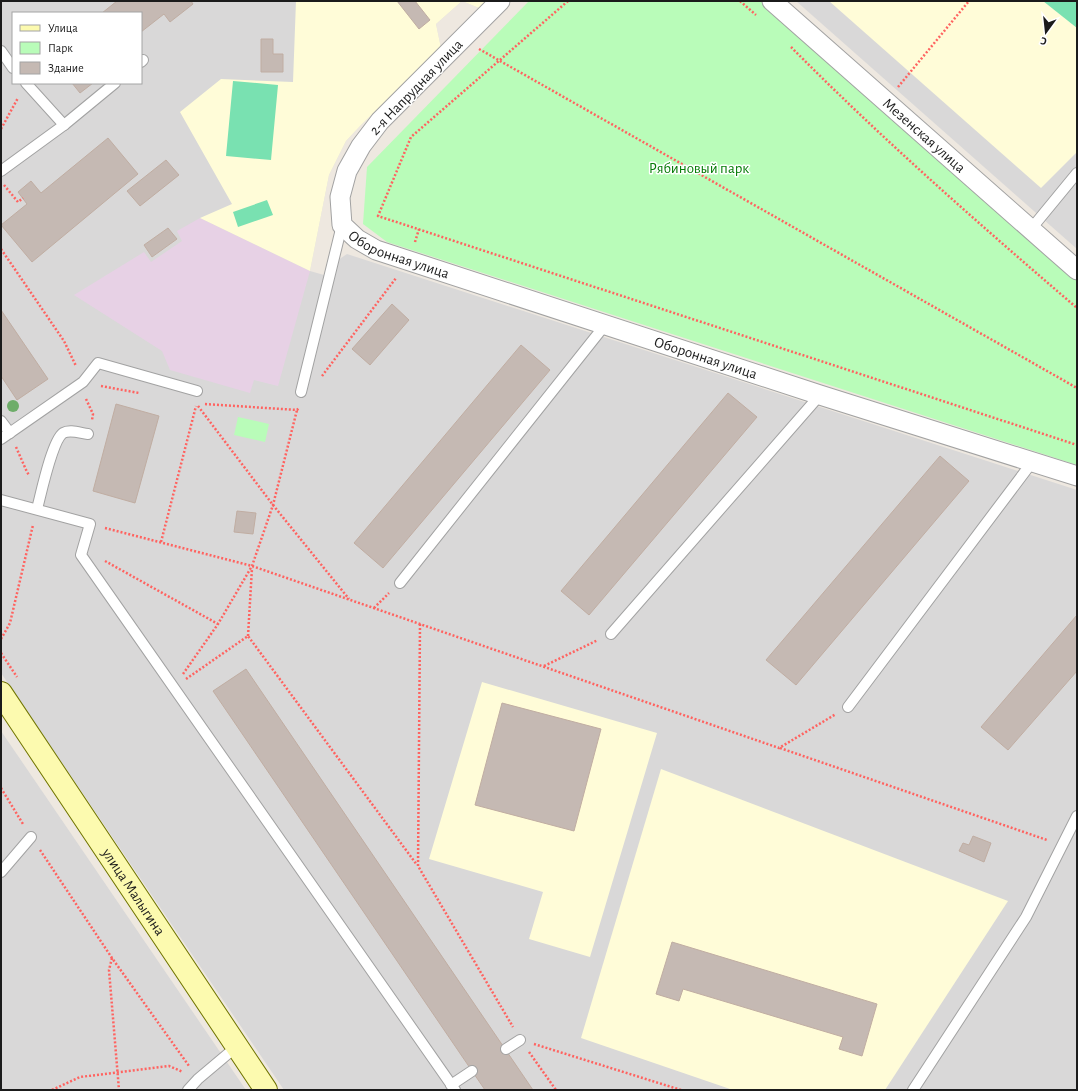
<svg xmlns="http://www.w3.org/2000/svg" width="1078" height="1091" font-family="'Alegreya Sans',sans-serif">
<rect width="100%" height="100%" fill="#eee8e0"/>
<g fill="#d9d8d8" fill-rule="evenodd">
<path d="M1,1H486L479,8L462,1L436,24L441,48L361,125L346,141L329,175L310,271L331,277L335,262L347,254L1077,490V1090H284L1,673ZM13,13H141V83H13Z"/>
<path d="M796,1H1077V249Z"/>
<path d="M1,731L246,1090H1Z"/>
</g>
<path fill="#e7d1e5" d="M200,218L310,271L278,386L254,380L250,393L170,370L162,351L74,295L144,252L151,262L182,241L177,231Z"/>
<g fill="#fffcd8">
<path d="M296,1H486L479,8L462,1L436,24L441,48L361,125L346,141L329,175L310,271L200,218L232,204L180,112L221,79L293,82Z"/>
<path d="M829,1H1077V152L1041,188Z"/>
<path d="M482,682L657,733L590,957L529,939L543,892L429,859Z"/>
<path d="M661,769L1008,901L885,1090H733L581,1038Z"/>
</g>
<g fill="#b9fcb9">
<path d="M529,1H764L1077,277V465L387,242L363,224L367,167Z"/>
<path d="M238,417L269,424L265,442L234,435Z"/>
</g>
<g fill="#79e1b1">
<path d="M1043,1H1077V28Z"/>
<path d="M233,81L278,85L271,160L226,156Z"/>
<path d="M267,200L273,215L238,227L233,212Z"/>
</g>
<g fill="#c5b9b3" stroke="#c0ada2">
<path d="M117,1H191L193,4L170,22L164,14L141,32V13H102Z"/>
<path d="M397,1H415L430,20L419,29Z"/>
<path d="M261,39H273V54H283V72H261Z"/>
<path d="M72,83H93L80,93Z"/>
<path d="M108,138L138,174L32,262L1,225L27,204L18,192L31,181L41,193Z"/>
<path d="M166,160L179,175L140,206L127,191Z"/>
<path d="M168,228L177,239L152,257L144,245Z"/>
<path d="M392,304L409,320L370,365L352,349Z"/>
<path d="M1,310L48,379L17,400L1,376Z"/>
<path d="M521,345L550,370L383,568L354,543Z"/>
<path d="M728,393L757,417L589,615L561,591Z"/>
<path d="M116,404L159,416L135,503L93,491Z"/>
<path d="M940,456L969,481L796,685L766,660Z"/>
<path d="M237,511L256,513L253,534L234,532Z"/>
<path d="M1077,615V671L1008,750L981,727Z"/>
<path d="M246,669L533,1090H485L213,691Z"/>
<path d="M502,703L601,729L574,831L475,805Z"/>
<path d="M973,836L991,843L984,862L959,851L963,843L969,845Z"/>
<path d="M672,942L877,1004L862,1056L839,1049L843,1037L683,989L679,1001L656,994Z"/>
</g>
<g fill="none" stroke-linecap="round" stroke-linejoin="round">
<defs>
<g id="lane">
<path d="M1,51L13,68"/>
<path d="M141,62L143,60"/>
<path d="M26,83L64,125"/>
<path d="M1,171L64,125L115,83"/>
<path d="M1031,229L1077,173"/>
<path d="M301,392L342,225"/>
<path d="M1,421L10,433"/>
<path d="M1,439L83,382L98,363L197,391"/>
<path d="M1,500L90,524L81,555L455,1090"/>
<path d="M37,509C41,494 52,441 63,433C70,429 80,433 88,434"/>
<path d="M400,583L605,325"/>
<path d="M611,634L820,395"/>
<path d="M848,707L1033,461"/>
<path d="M1,872L31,837"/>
<path d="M506,1049L520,1040"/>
<path d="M451,1085L472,1071"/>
<path d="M188,1090L198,1079L236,1047"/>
<path d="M913,1090L1026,917L1077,816"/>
</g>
<g id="street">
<path id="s1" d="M500,1L380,121L361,146L347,171L340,197L342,225L357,239L376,250L820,395L1077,476"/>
<path id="s2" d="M772,1L1077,270"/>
</g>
<g id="secondary">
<path id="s3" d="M1,693L266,1090"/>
</g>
</defs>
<use href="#lane" stroke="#a2a2a2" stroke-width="12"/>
<use href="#street" stroke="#a2a2a2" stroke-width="21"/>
<use href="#secondary" stroke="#717500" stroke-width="24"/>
<g stroke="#ff6360" stroke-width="2.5" stroke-dasharray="2 2" stroke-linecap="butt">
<path d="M568,1L411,137L378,216L1077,445"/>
<path d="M740,1L756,15"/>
<path d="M791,47C882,139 979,224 1077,308"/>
<path d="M479,49L1077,388"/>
<path d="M898,87L969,1"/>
<path d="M1,129L18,98"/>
<path d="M4,185L18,202L23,198"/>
<path d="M415,242L419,229"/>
<path d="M1,249L64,341L76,366"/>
<path d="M322,376L396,278"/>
<path d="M101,386L139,393"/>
<path d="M86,399L93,414L92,420"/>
<path d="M205,404L297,410L299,408"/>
<path d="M198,406L273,505L349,599"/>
<path d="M16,447L27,472L29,475"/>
<path d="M105,528L252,566L779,748L836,714"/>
<path d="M161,542L196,406"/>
<path d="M105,561L218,624"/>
<path d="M374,608L389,593"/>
<path d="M420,624L418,866L513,1027"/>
<path d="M248,636L252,568"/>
<path d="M1,639L10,623L33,525"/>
<path d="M1,653L17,677"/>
<path d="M544,666L598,640"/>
<path d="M183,674L218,624L252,566L273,505L297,410"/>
<path d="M186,679L248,636L417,865"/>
<path d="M780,748L1047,840"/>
<path d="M1,788L23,824"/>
<path d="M40,850L112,958L189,1066"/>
<path d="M112,958L109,970L119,1090"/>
<path d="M534,1044L681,1090"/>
<path d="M529,1052L556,1090"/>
<path d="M52,1090L80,1077L169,1066L183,1072"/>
</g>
<use href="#lane" stroke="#fff" stroke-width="10"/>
<use href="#street" stroke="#fff" stroke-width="19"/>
<use href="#secondary" stroke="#fcfaaf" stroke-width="22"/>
</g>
<circle fill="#6ead69" cx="13" cy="406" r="6"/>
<g text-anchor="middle" stroke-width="3" stroke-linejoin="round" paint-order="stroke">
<g font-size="15" fill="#1b1b1b" stroke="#fff">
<text transform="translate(416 87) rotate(-46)" y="5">2-я Напрудная улица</text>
<text dy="5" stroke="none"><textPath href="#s2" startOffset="203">Мезенская улица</textPath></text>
<text dy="5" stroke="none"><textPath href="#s1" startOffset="350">Оборонная улица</textPath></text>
<text dy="5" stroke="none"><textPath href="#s1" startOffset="674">Оборонная улица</textPath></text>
<text dy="5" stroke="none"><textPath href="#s3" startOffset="239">улица Малыгина</textPath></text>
</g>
<g font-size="15" fill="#067c07" stroke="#fff">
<text x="699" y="173">Рябиновый парк</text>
</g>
</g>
<rect width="1078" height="1091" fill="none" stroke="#1b1b1b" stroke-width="4"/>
<rect x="12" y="12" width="130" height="72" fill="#ffffff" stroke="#a4a4a4"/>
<rect x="20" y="25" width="20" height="6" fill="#fcfaaf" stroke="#a4a4a4"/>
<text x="48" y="32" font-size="12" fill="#1b1b1b">Улица</text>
<rect x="20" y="42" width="20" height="12" fill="#b9fcb9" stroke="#a4a4a4"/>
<text x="48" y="52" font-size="12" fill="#1b1b1b">Парк</text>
<rect x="20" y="62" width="20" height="12" fill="#c5b9b3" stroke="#a4a4a4"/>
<text x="48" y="72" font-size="12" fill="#1b1b1b">Здание</text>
<g transform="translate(1046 32) rotate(195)" stroke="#ffffff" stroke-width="3" paint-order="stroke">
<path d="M0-3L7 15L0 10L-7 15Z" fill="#1b1b1b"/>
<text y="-6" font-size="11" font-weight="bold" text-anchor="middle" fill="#1b1b1b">С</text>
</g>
</svg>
